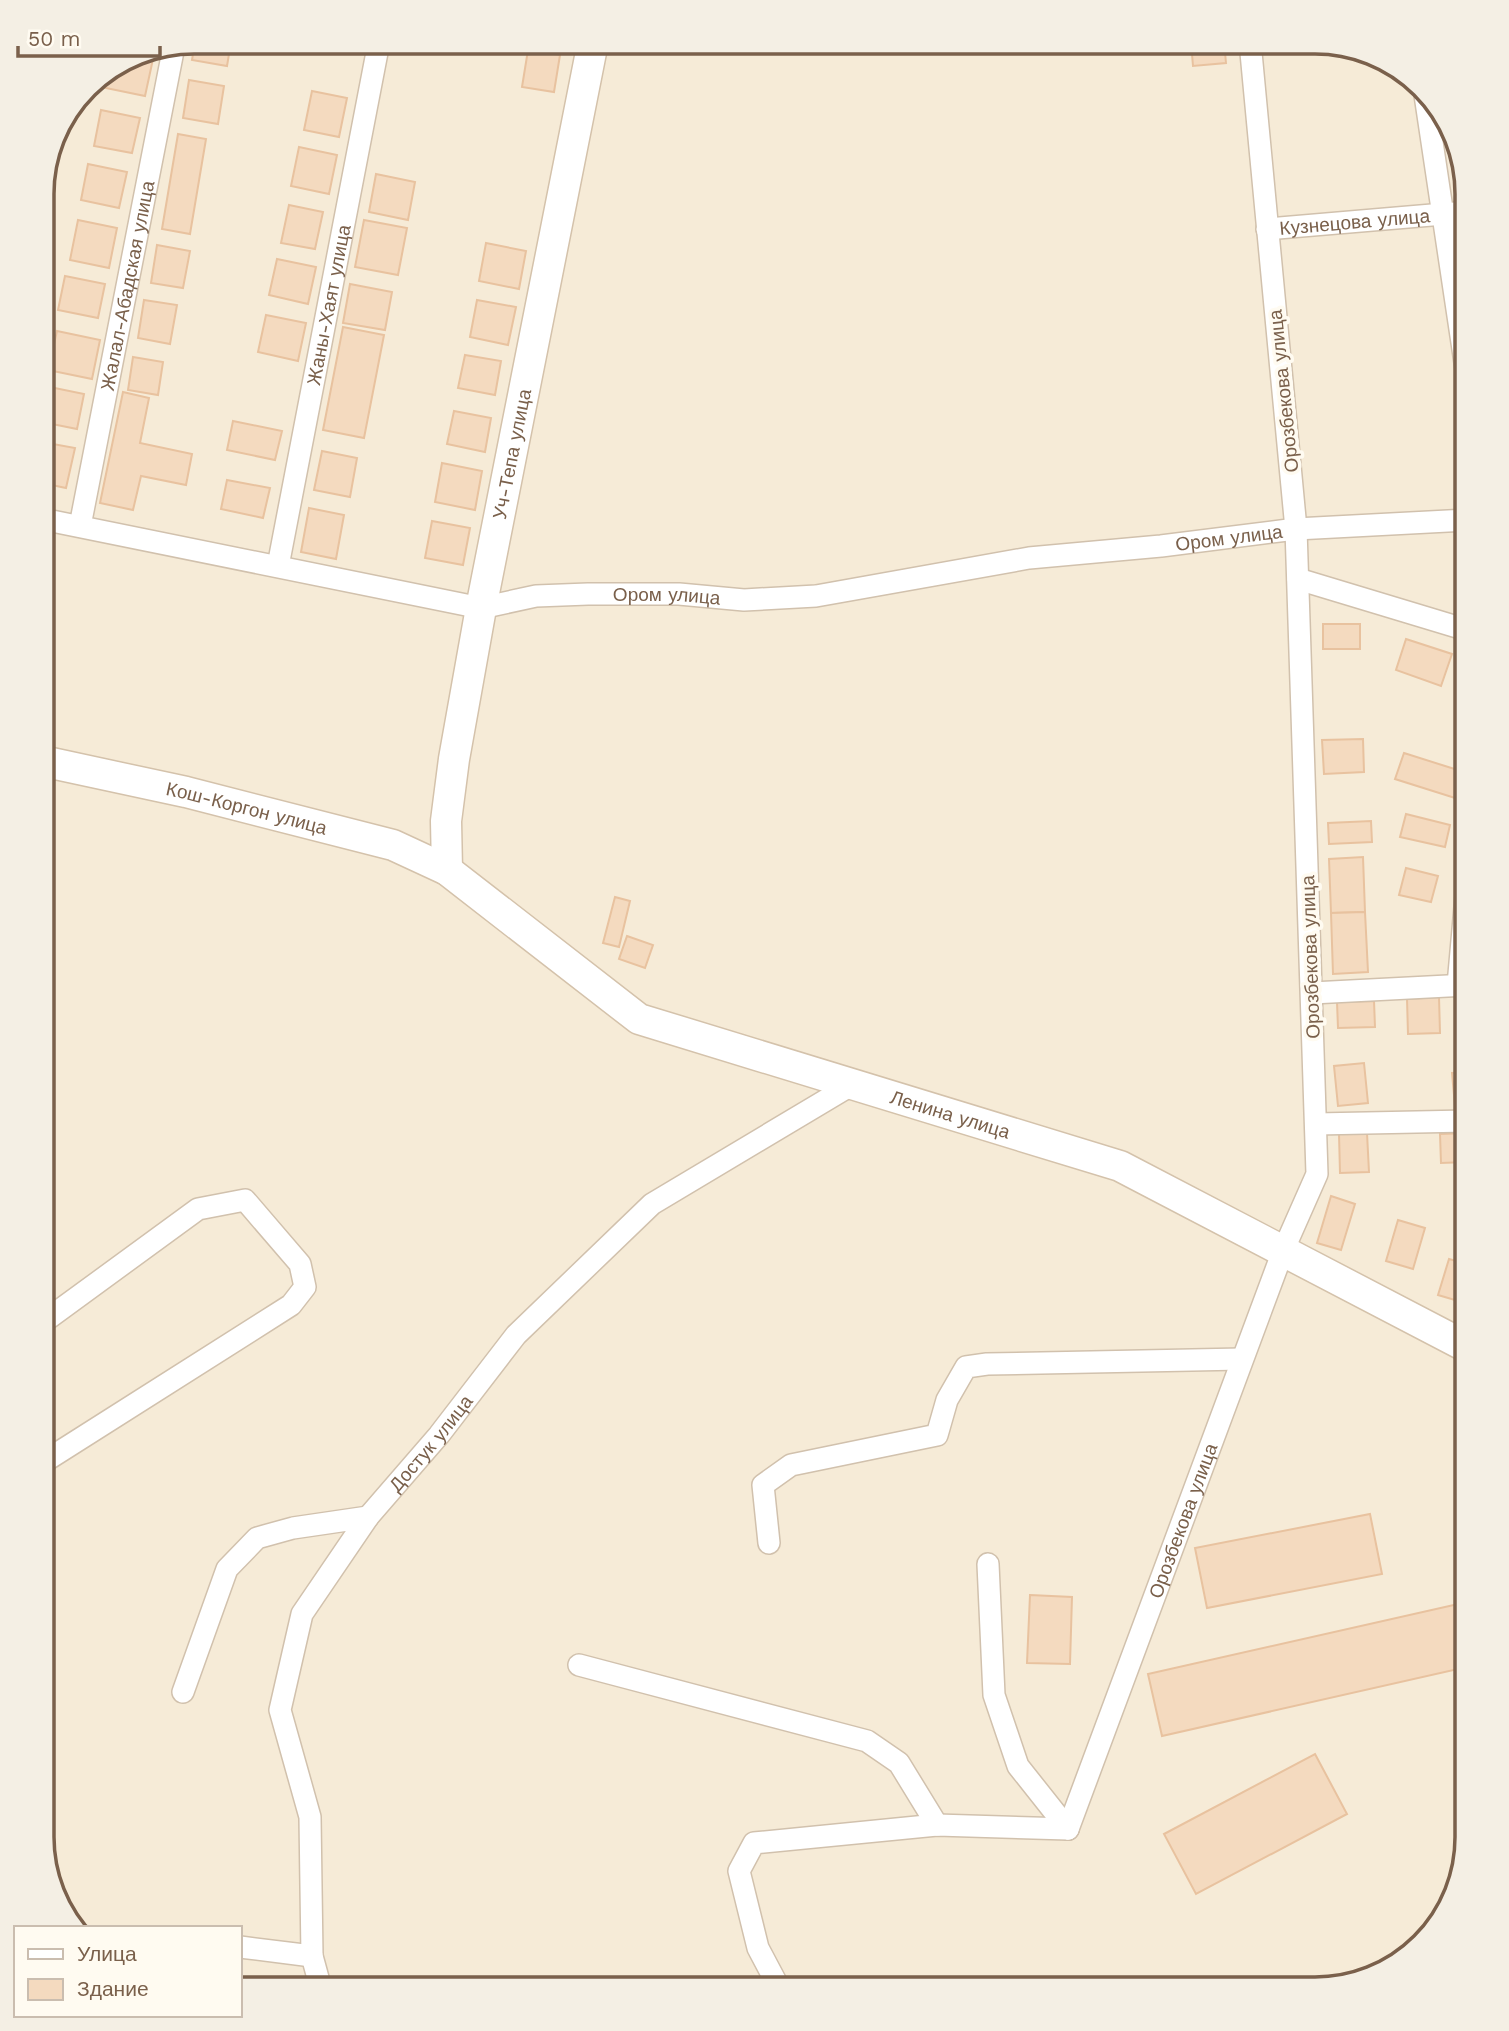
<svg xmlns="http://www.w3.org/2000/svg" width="1509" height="2031" font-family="'Work Sans',sans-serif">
<rect width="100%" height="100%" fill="#fdf8e9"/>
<path fill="#f6ebd7" d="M194,42H1324L1390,62L1442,110L1467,194V1837L1447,1912L1399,1964L1315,1989H240V1928H75L67,1921L42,1837V184L58,127L94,80L136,53Z"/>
<g fill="#f4dabf" stroke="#e8c29f" stroke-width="2">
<path d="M195,42H231L227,66L192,60Z"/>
<path d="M1191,42H1224L1226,63L1193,66Z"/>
<path d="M528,50L560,55L554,92L522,87Z"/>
<path d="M134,55L153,59L145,96L101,87L104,74Z"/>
<path d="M189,80L224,86L218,124L183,118Z"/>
<path d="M312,91L347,98L339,137L304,130Z"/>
<path d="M101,110L140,118L132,153L94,146Z"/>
<path d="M178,134L206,139L190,234L162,229Z"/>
<path d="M299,147L337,155L329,194L291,186Z"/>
<path d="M88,164L127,172L119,208L81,200Z"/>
<path d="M376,174L415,182L408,220L369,212Z"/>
<path d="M289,205L323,212L315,249L281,243Z"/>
<path d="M78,220L117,228L109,268L70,260Z"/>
<path d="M364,220L407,228L398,275L355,267Z"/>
<path d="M486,243L526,251L519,289L479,281Z"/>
<path d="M157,245L190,251L183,288L151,283Z"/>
<path d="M277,259L316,267L308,304L269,295Z"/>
<path d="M65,276L105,284L98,318L58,310Z"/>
<path d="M350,284L392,292L385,330L343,323Z"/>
<path d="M144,300L177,305L170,344L138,338Z"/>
<path d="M477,300L516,307L508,345L470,337Z"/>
<path d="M266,315L306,323L298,361L258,352Z"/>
<path d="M343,327L384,335L364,438L323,430Z"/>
<path d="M57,331L100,340L92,379L48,370Z"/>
<path d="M465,355L501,361L495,395L458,388Z"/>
<path d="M133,357L163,362L158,395L128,390Z"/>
<path d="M45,386L84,394L77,429L42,422Z"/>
<path d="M123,392L149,398L140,443L192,454L186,485L141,476L133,510L100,503Z"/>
<path d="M454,411L491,418L485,452L447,444Z"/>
<path d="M233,421L282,431L275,460L227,450Z"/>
<path d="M42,442L75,448L66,488L42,483Z"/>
<path d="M322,451L357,458L350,497L314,490Z"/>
<path d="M442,463L482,471L475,510L435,502Z"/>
<path d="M227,480L270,488L263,518L221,509Z"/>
<path d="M309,508L344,515L336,559L301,552Z"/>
<path d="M432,521L470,528L463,565L425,558Z"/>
<rect x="1323" y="624" width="37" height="25"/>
<path d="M1406,639L1452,654L1441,686L1396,670Z"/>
<path d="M1363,739L1364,772L1324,774L1322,740Z"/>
<path d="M1404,753L1464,772L1455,798L1395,779Z"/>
<path d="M1406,814L1450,825L1445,847L1400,837Z"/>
<path d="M1371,821L1372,842L1329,844L1328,823Z"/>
<path d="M1363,857L1365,912L1331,913L1329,859Z"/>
<path d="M1406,868L1438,876L1431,902L1399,895Z"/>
<path d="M615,897L630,901L619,947L603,943Z"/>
<path d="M1365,912L1368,972L1333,974L1331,913Z"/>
<path d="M627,936L653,945L645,968L619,959Z"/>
<path d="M1439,997L1440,1033L1408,1034L1407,999Z"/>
<path d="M1374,1001L1375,1027L1338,1028L1337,1002Z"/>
<path d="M1364,1063L1368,1103L1338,1106L1334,1066Z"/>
<path d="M1467,1072V1105L1455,1106L1452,1073Z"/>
<path d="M1367,1133L1369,1172L1340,1173L1339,1134Z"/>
<path d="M1467,1133V1162L1441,1163L1440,1134Z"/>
<path d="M1331,1196L1355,1204L1341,1250L1317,1243Z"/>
<path d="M1398,1220L1425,1228L1413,1269L1386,1261Z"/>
<path d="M1449,1259L1467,1264L1465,1303L1438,1295Z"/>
<path d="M1370,1514L1382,1574L1207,1608L1195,1548Z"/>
<path d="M1030,1595L1072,1597L1070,1664L1027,1663Z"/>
<path d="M1467,1602V1667L1162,1736L1148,1674Z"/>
<path d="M1315,1754L1347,1814L1196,1894L1164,1834Z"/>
</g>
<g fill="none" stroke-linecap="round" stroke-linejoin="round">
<defs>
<g id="street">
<path d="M1425,95L1467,376"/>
<path id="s1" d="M1267,229L1467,212"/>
<path id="s2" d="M42,519L481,608L536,596L588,594H679L744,600L816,596L1029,558L1161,546L1296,529L1467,520"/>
<path id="s3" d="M80,526L174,46"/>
<path id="s4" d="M278,566L379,42"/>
<path d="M1298,579L1467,630"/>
<path d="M1458,985L1467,885"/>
<path d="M1312,993L1467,985"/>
<path d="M1316,1124L1467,1121"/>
<path d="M42,1463L291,1305L305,1287L300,1264L245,1200L198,1209L42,1323"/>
<path d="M769,1543L763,1485L791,1465L937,1435L947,1400L966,1367L987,1364L1242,1359"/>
<path d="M988,1564L994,1695L1018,1766L1068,1829"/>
<path d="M579,1665L867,1741L899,1763L937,1825"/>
<path d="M183,1692L227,1569L257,1538L293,1528L368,1517"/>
<path id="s5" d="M1068,1829L1283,1251L1317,1174L1296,529L1250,42"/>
<path d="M240,1947L312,1956"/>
<path id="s6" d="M321,1989L312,1956L310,1817L280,1710L302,1614L368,1517L439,1435L516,1335L652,1204L853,1084"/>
<path d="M777,1989L776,1982L758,1948L739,1871L754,1843L937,1825L1068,1829"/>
</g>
<g id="secondary">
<path id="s7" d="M42,761L186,792L393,845L447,870L639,1019L1120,1166L1467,1347"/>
<path id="s8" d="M447,870L446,821L454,759L481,608L593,42"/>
</g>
</defs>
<use href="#street" stroke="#d1c1ad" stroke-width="24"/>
<use href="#secondary" stroke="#d4c2ab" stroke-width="33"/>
<use href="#street" stroke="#fff" stroke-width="21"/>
<use href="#secondary" stroke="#fff" stroke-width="30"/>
</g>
<g text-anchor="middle" stroke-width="7" stroke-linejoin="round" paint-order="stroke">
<g font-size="19" fill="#7a604b" stroke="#fffbf1">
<text dy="7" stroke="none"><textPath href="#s1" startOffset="88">Кузнецова улица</textPath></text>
<text dy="7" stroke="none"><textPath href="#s3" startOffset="245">Жалал-Абадская улица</textPath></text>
<text dy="7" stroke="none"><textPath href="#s4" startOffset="266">Жаны-Хаят улица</textPath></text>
<text transform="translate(1283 391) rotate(-96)" y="7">Орозбекова улица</text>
<text dy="7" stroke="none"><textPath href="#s8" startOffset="422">Уч-Тепа улица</textPath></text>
<text dy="7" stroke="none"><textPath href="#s2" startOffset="1202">Ором улица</textPath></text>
<text dy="7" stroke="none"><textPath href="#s2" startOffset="635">Ором улица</textPath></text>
<text dy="7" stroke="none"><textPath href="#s7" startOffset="210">Кош-Коргон улица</textPath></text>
<text transform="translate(1310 957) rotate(-92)" y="7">Орозбекова улица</text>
<text dy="7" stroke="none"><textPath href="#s7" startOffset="989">Ленина улица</textPath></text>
<text dy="7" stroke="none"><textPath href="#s6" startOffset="597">Достук улица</textPath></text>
<text dy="7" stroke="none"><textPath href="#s5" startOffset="329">Орозбекова улица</textPath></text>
</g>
</g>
<path d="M0 0H1509V2031H0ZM194 54H1315A140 140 0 0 1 1455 194V1837A140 140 0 0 1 1315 1977H194A140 140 0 0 1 54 1837V194A140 140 0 0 1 194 54Z" fill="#f4efe4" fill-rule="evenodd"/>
<path fill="none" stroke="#7a604b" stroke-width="3.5" d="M194 54H1315A140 140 0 0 1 1455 194V1837A140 140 0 0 1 1315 1977H194A140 140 0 0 1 54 1837V194A140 140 0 0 1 194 54Z"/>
<rect x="14" y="1926" width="228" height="91" fill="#fffbf1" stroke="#cabdaf" stroke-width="2"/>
<rect x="28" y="1949" width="35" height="10" fill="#ffffff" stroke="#cabdaf" stroke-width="2"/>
<text x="77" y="1961" font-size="21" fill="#7a604b">Улица</text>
<rect x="28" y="1979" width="35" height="21" fill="#f4dabf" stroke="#cabdaf" stroke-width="2"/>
<text x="77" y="1996" font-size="21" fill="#7a604b">Здание</text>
<path d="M18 46v10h142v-10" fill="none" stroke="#7a604b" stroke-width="3.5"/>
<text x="28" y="46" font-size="21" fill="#7a604b" stroke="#fffbf1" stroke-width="5" paint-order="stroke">50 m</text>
</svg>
